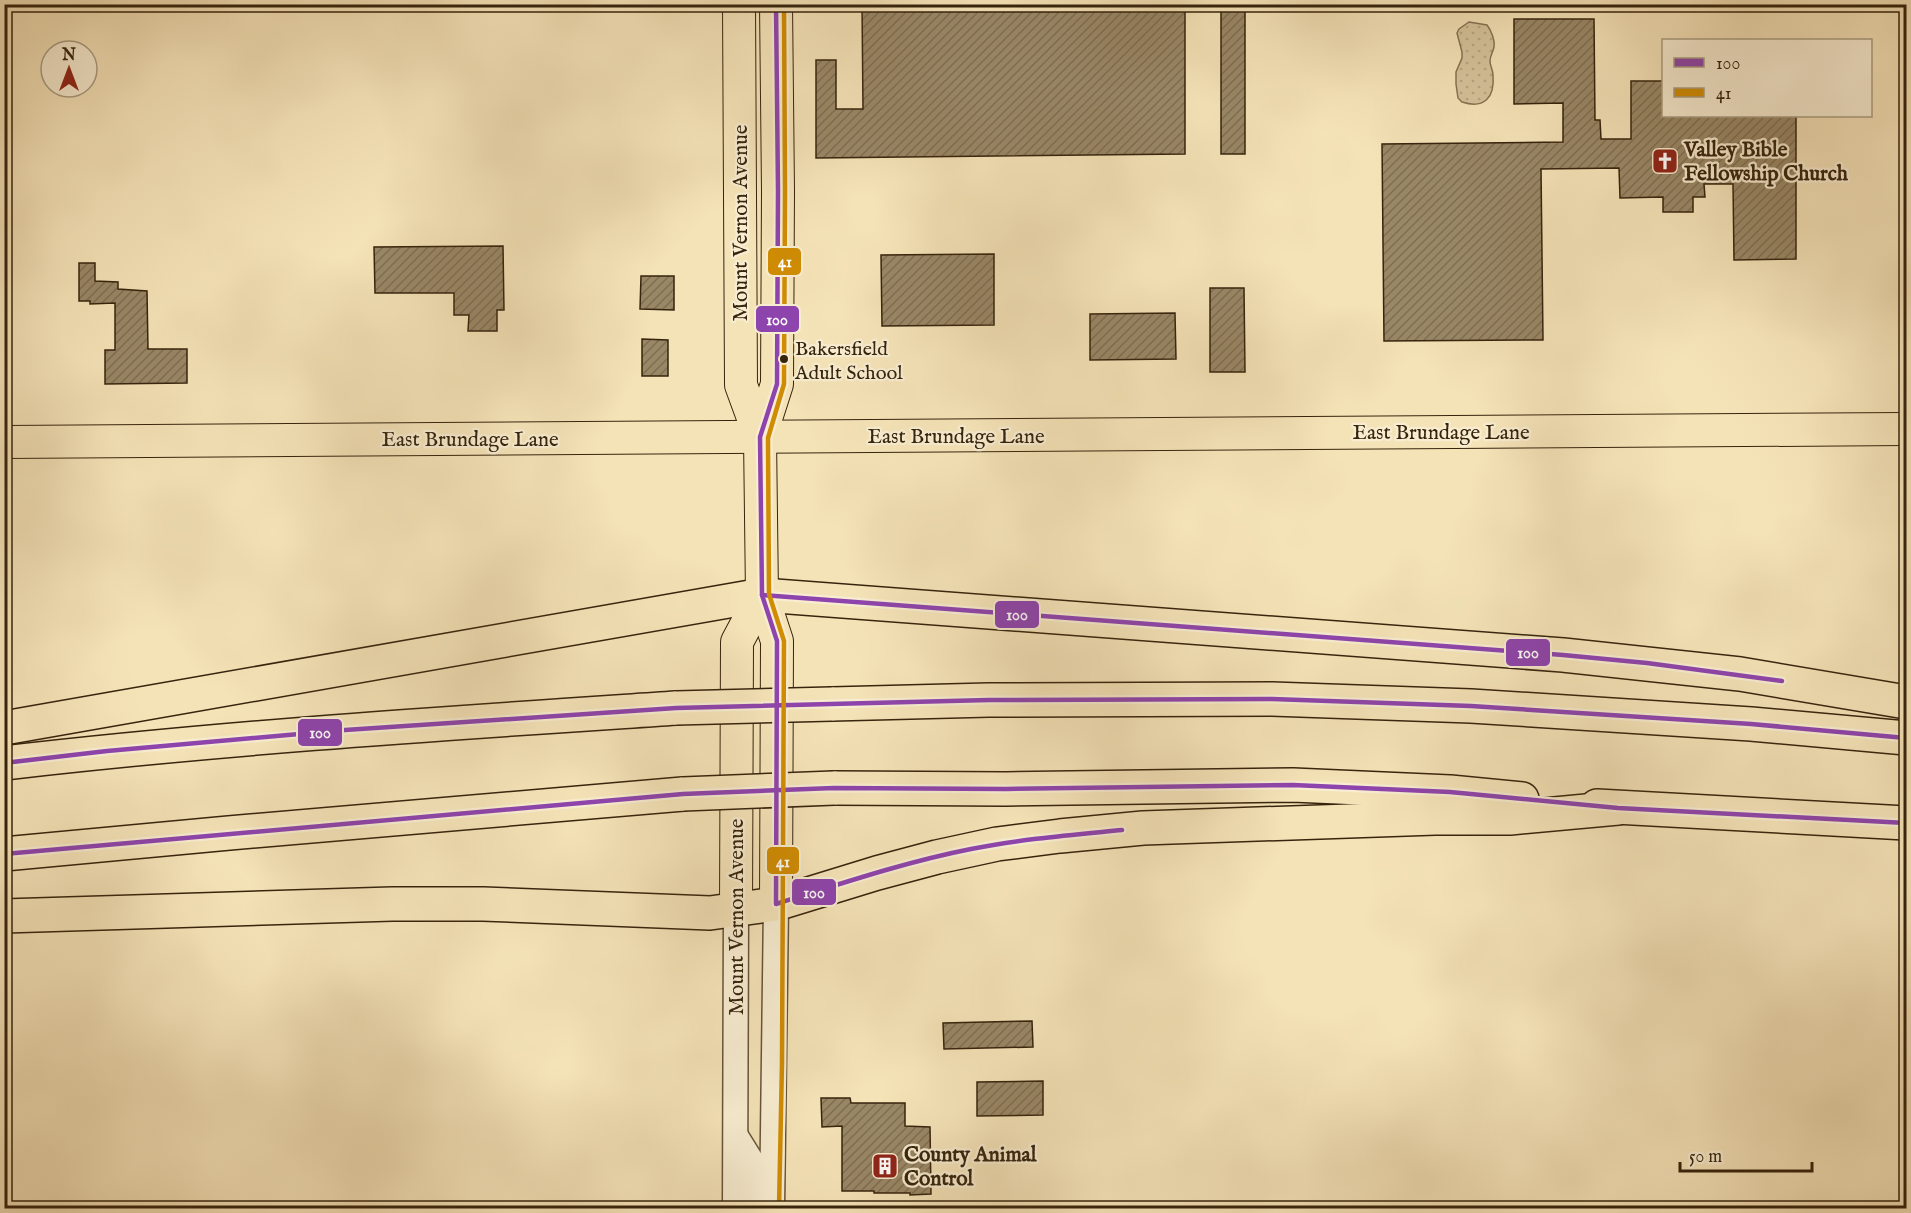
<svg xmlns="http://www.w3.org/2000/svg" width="1911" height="1213" font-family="'IM FELL English',serif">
<defs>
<pattern id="green-dots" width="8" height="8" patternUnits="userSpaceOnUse" patternTransform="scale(1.5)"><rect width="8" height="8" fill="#d5c39b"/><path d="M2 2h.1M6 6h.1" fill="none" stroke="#b7a784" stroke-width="1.8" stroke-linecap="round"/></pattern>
<pattern id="building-hatch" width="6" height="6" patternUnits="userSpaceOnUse" patternTransform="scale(1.5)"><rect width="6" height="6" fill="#998766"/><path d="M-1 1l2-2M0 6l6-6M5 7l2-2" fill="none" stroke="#7e6e52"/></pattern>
</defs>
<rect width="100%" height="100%" fill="#f5e3b8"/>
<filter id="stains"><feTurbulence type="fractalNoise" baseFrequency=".00333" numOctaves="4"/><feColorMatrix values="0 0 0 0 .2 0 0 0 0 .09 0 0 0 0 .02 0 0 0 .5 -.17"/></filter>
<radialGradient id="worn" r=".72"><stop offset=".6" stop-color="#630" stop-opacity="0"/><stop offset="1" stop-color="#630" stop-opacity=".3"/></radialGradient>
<path fill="url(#green-dots)" stroke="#867454" stroke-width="1.5" d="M1469,22L1487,25C1491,30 1495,40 1494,47C1493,52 1490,56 1490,61C1490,66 1493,70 1493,75C1495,98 1484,109 1462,102L1458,98L1456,84V72L1462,58V52L1457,33L1459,29Z"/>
<g fill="url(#building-hatch)" stroke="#36240d" stroke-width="1.5">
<path d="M862,4H1185V154L816,158V60H836V109H863Z"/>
<rect x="1221" y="4" width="24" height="150"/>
<path d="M1514,19H1594L1595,120H1600L1601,139H1631V81H1664V116H1796V259L1734,260L1733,184H1704L1705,197H1693V212H1663V197L1620,198L1619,168L1541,169L1543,340L1384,341L1382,144L1563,142V103L1514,104Z"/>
<path d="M503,246L504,310H497V331H468L469,315H454V293H375L374,247Z"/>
<path d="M994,254V325L882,326L881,255Z"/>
<path d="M79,263H95V281L118,282V289L147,291L148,349H187V383L105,384V350H115V303L90,304V301H79Z"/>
<path d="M641,276H674V310L640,309Z"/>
<path d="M1210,288H1244L1245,372H1210Z"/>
<path d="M1175,313L1176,359L1090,360V314Z"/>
<path d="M642,339L668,340V376H642Z"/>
<path d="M1032,1021L1033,1047L944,1049L943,1023Z"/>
<path d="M1043,1081V1115L977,1116V1082Z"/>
<path d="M821,1098H850L851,1103H905V1126L930,1127L931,1194L910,1195V1193H874V1191H842V1126L822,1127Z"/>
</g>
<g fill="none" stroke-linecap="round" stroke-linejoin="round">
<defs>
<g id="minor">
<path d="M736,1136L754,1165L753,1208"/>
<path d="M735,1208L736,910"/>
<path d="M772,1208L776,904"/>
</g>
<g id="major">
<path d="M739,4L741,385L760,437"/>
<path d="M776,4L778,191L777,384L760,437L762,595L777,641L776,904"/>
<path d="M4,442L1906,429"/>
<path d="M736,910L737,642L762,595"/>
</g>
<g id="highway">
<path d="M832,704L989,700L1272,699L1471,706L1751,724L1906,738"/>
<path d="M4,728L762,595L1563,655L1740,674L1906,702"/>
<path d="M4,763C228,737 452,723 676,708"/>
<path d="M834,788L1006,789L1293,785L1450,792L1522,799"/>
<path d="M1597,806L1906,823"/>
<path d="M4,854L229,833L683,794"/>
<path d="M4,916L392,904H483L710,913L776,904L877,873L937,857L997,844L1060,836L1143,828L1435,818H1510L1618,808"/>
</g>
</defs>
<use href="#minor" stroke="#665438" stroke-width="27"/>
<use href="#major" stroke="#36240d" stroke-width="34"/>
<use href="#highway" stroke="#36240d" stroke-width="36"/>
<use href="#minor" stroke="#f8edd1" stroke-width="24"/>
<use href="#major" stroke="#f5e3b8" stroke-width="32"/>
<use href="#highway" stroke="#f5e3b8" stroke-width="33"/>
<defs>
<g id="highway-bridge">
<path d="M676,708L832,704"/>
<path d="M683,794L834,788"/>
</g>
</defs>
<use href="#highway-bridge" stroke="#36240d" stroke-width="36" stroke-linecap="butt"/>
<use href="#highway-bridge" stroke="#f5e3b8" stroke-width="33"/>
<defs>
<g id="bus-1">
<path d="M776,4L778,191L777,384L760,437L762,595L777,641L776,904C840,884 905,862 971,849C1021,839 1071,835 1122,830"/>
<path d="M762,595L1563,655L1647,663L1782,681"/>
<path d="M4,763L107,751L345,730L676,708L989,700L1272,699L1471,706L1751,724L1906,738"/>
<path d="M4,854L683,794L834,788L1006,789L1293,785L1450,792L1618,808L1906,823"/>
</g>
<path id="bus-2" d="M779,1208L782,1063L784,641L769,594L768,438L784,384L785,191L784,4"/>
</defs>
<use href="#bus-1" stroke="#f8edd1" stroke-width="9"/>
<use href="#bus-2" stroke="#f8edd1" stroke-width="9"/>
<use href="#bus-1" stroke="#8e44ad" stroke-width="4.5"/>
<use href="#bus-2" stroke="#d08c03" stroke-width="4.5"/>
</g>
<defs>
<symbol id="church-square" viewBox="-11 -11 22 22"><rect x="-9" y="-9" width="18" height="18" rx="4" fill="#8f2418" stroke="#f8edd1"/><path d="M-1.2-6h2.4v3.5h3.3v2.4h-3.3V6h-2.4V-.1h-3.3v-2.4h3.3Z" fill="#fff"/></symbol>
<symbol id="building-square" viewBox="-11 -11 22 22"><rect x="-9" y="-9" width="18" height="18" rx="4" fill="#8f2418" stroke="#f8edd1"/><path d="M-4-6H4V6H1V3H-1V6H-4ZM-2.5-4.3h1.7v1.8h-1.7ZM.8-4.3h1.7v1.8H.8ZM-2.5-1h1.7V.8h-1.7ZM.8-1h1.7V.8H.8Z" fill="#fff"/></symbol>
</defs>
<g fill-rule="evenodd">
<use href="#church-square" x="1650" y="146" width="30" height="30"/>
<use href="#building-square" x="870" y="1151" width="30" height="30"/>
</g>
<circle fill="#36240d" stroke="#f8edd1" stroke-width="2" cx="784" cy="359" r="5"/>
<g text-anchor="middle" stroke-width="4.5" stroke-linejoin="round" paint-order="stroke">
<g font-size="20" fill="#36240d" stroke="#f8edd1" text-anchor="start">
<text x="795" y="355">Bakersfield<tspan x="795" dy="24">Adult School</tspan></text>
</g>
<g font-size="21" font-weight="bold" fill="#36240d" stroke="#f8edd1" text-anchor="start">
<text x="1684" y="156">Valley Bible<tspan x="1684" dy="24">Fellowship Church</tspan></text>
<text x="904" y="1161">County Animal<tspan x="904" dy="24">Control</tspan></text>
</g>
<g font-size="21" fill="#36240d" stroke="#f8edd1">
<text transform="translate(740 223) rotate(-90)" y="7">Mount Vernon Avenue</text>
<text x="1441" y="439">East Brundage Lane</text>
<text x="956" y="443">East Brundage Lane</text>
<text x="470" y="446">East Brundage Lane</text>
<text transform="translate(736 917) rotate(-90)" y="7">Mount Vernon Avenue</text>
</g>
</g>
<g stroke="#f8edd1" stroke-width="2">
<rect x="767" y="247" width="35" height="29" rx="6" fill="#d08c03"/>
<rect x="755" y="305" width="45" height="28" rx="6" fill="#8e44ad"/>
<rect x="994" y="600" width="46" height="29" rx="6" fill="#8e44ad"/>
<rect x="1505" y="638" width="46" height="29" rx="6" fill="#8e44ad"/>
<rect x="297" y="718" width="46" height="29" rx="6" fill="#8e44ad"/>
<rect x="766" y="846" width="34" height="29" rx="6" fill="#d08c03"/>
<rect x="791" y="878" width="46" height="28" rx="6" fill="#8e44ad"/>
</g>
<g font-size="16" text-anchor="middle" font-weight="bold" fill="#fff">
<text x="785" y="267">41</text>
<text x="777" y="325">100</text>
<text x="1017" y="620">100</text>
<text x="1528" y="658">100</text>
<text x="320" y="738">100</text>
<text x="783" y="867">41</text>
<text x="814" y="898">100</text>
</g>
<rect width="1911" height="1213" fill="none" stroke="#f5e3b8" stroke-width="24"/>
<rect x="6" y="6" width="1899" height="1201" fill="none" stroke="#36240d" stroke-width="3"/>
<rect x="12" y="12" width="1887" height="1189" fill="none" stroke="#36240d" stroke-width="1.5"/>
<rect x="1662" y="39" width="210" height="78" fill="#f8edd1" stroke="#aa9d83" stroke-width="1.5"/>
<rect x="1674" y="58" width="30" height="9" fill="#8e44ad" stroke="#aa9d83" stroke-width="1.5"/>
<text x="1716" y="69" font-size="18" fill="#36240d">100</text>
<rect x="1674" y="88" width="30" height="9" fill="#d08c03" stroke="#aa9d83" stroke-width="1.5"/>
<text x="1716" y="99" font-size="18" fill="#36240d">41</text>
<g transform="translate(69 69)"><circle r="28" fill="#f8edd1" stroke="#aa9d83" stroke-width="1.5"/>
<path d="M0-4.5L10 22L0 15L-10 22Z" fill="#8f2418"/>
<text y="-9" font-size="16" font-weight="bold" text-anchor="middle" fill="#36240d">N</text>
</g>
<path d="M1680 1162v9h132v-9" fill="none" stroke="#36240d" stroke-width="3"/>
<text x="1689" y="1162" font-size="18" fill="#36240d" stroke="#f8edd1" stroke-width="4.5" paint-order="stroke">50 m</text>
<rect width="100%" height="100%" filter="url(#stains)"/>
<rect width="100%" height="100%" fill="url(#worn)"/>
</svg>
